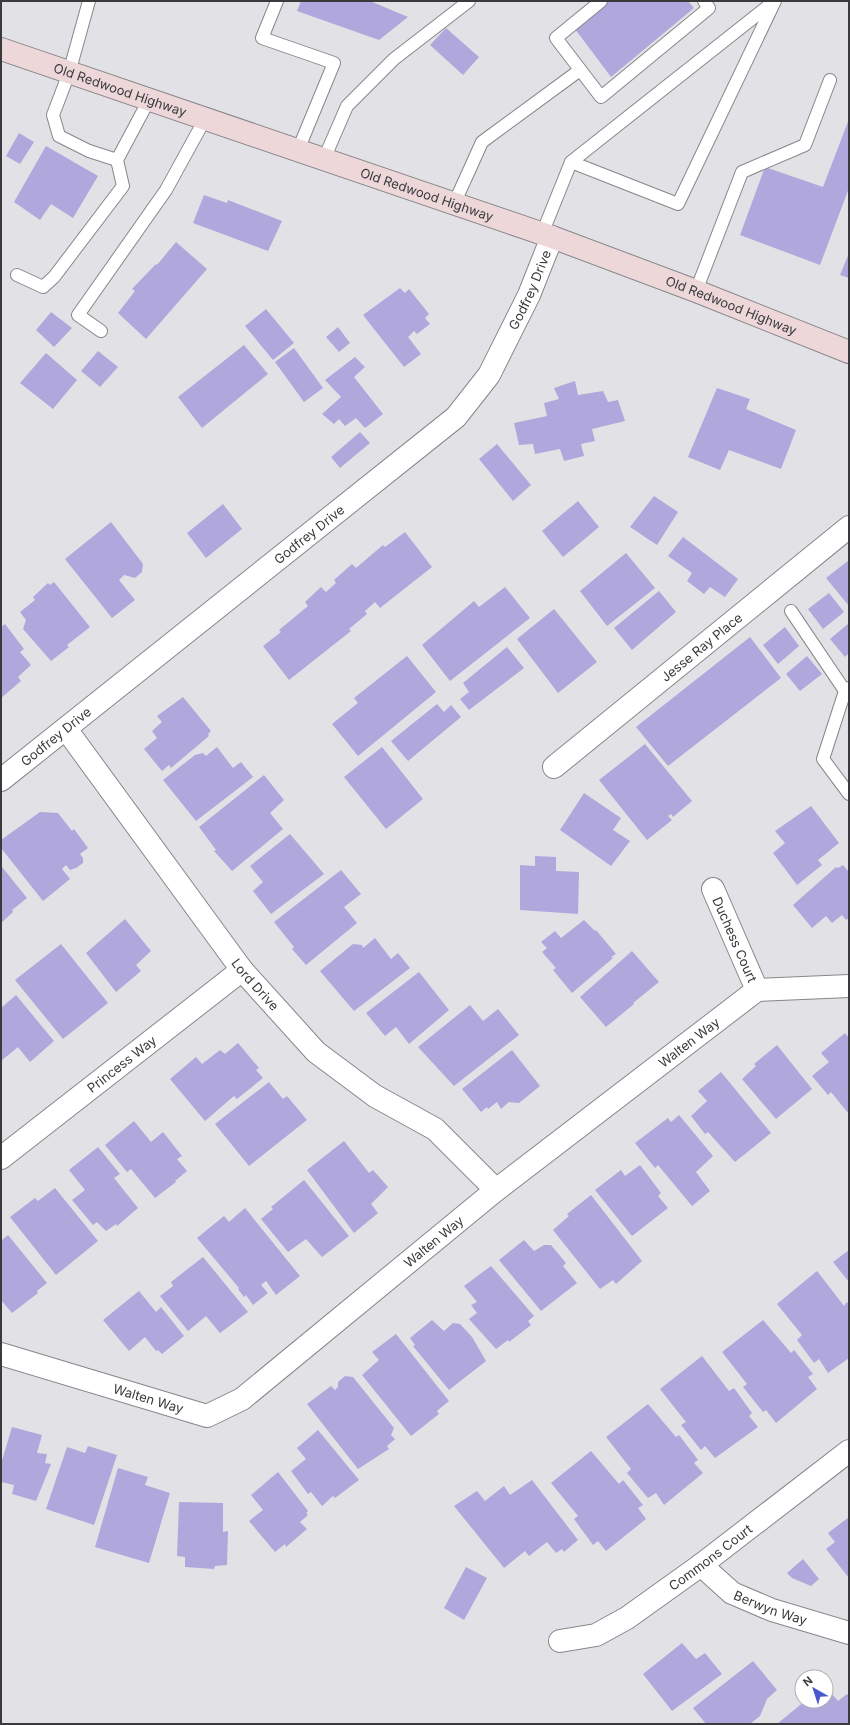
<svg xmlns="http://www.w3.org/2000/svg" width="850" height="1725" font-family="Inter,sans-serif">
<rect width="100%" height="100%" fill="#e2e1e6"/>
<g fill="#b0a8dc">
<path d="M301,1H370L408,17L379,40L297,11Z"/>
<path d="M602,1H688L694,8L611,77L572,25Z"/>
<path d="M446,28L479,57L463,75L430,45Z"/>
<path d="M849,119V188L820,265L740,235L765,167L823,187Z"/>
<path d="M19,133L34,142L20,164L6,156Z"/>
<path d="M46,146L98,176L73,218L51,204L40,220L14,202Z"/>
<path d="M204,195L227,203L228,200L282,221L268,251L193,223Z"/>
<path d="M176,242L207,269L146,339L118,313L135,291L132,289L156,264L157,265Z"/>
<path d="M849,253V278L840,275Z"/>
<path d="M400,288L405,293L409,289L429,314L425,318L430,324L417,334L414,331L408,337L421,354L404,367L363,315Z"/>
<path d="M266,309L294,343L273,360L245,326Z"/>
<path d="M51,312L72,328L54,347L36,330Z"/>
<path d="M338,327L350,343L339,352L326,337Z"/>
<path d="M244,345L268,374L202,428L178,397Z"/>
<path d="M294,348L323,388L304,402L275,362Z"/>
<path d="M98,351L118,367L100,387L81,371Z"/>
<path d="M46,353L77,380L53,409L20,383Z"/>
<path d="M355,357L365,367L354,377L383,414L365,428L356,418L345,426L339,419L334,424L322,414L341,397L325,380Z"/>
<path d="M575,381L578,395L603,391L608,402L618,400L625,421L592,429L595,441L581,444L584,456L564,461L560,449L535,454L533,444L519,445L514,423L547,416L544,403L559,399L554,388Z"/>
<path d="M717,388L750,399L746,409L796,430L781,469L729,450L720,470L688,457Z"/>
<path d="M360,432L370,443L340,468L331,457Z"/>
<path d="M497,444L531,485L513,501L479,459Z"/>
<path d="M654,496L678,512L657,545L630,527Z"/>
<path d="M578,501L599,527L563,557L542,531Z"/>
<path d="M223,504L242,529L206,558L187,533Z"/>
<path d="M111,522L143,564L142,572L135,578L124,575L119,580L135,600L112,618L65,559Z"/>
<path d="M405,532L432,567L380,608L375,602L365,611L367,614L349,629L351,631L289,680L263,646L281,632L279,630L308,606L305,602L321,587L326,592L336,583L334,580L352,564L356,568L383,545L385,547Z"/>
<path d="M683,537L738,579L725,597L710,587L704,594L687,581L692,573L668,556Z"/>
<path d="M626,553L655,588L607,626L580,591Z"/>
<path d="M849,560V606L826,578Z"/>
<path d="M54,582L90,627L67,645L69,647L51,661L23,629L26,620L20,612L35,600L33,597L48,583L50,585Z"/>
<path d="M505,587L530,618L450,681L422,645L474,601L479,607Z"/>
<path d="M659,591L676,612L632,650L614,628Z"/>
<path d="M829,593L844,612L823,629L808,609Z"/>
<path d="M554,609L597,662L558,693L517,639Z"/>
<path d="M849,623V653L845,657L830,639Z"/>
<path d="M5,624L24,649L20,652L31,665L18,677L21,681L1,698V627Z"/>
<path d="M785,627L799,646L778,664L763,645Z"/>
<path d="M750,637L781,678L668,766L636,727Z"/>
<path d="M507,647L524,668L469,710L460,699L469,692L463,683Z"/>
<path d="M407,656L436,692L358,756L332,724L358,703L354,698Z"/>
<path d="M807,656L822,674L800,691L786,674Z"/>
<path d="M183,697L211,731L208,734L209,736L171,768L169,765L162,771L144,749L157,738L152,731L162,722L157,716Z"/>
<path d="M437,704L444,712L451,705L461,717L408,761L391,741Z"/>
<path d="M645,744L692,801L673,817L671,814L668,816L672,820L647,840L599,780Z"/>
<path d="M217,747L233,768L241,762L253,777L196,821L163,780L195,755L203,753L206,756Z"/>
<path d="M382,747L423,799L386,829L344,777Z"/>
<path d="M264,775L284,800L270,813L283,829L232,871L214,851L216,850L199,827Z"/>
<path d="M584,793L621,818L613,830L630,841L611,866L560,830Z"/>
<path d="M811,806L839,843L818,860L822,865L797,885L773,853L785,843L775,831Z"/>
<path d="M40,812L58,813L72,831L74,829L88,848L80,854L83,858V863L76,868L70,870L66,865L62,869L70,879L43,901L1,848V840Z"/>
<path d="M290,834L324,874L271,914L253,891L263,882L250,866Z"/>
<path d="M535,856L556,857V871L579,872L578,914L520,910V865L535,866Z"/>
<path d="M843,865L849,872V918L846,920L842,915L832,923L826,916L812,928L793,905L836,867L838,868Z"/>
<path d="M2,867L27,898L12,910L13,912L1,923V868Z"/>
<path d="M341,870L361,894L344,907L357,923L306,965L292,949L294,947L274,922Z"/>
<path d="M125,919L151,951L136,965L141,971L116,992L86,953Z"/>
<path d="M584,920L595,931L596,930L616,954L611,957L613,958L572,993L553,970L556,968L542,952L547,948L541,942L555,931L561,938Z"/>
<path d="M375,938L391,959L398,953L410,968L354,1011L320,971L353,944L362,945L363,948Z"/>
<path d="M61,944L108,1003L63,1039L15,980Z"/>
<path d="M632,951L659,982L633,1003L634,1004L606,1027L580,997Z"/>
<path d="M419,972L449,1010L409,1044L396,1027L385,1036L366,1013Z"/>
<path d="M16,995L54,1041L30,1062L18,1047L1,1061V1008Z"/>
<path d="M470,1005L483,1021L498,1009L519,1035L454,1086L418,1047Z"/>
<path d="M845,1033L849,1038V1114L831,1092L828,1095L812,1076L829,1062L821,1053Z"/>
<path d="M238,1043L259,1068L256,1070L263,1078L237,1099L234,1096L205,1121L170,1079L196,1057L202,1064L220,1050L225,1054Z"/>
<path d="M777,1045L812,1089L776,1119L742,1079L756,1066L754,1064Z"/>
<path d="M512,1050L540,1086L519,1103L509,1102L501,1109L497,1102L488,1109L487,1107L481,1112L462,1089Z"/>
<path d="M721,1072L771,1133L735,1162L708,1132L705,1134L691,1116L707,1101L698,1091Z"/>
<path d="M269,1082L283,1099L287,1096L307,1120L249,1166L215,1124Z"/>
<path d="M679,1115L713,1156L696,1172L710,1191L692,1206L658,1165L655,1168L635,1143L668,1118L671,1122Z"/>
<path d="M134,1121L151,1142L163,1132L182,1156L177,1159L187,1171L175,1181L176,1182L155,1198L131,1169L127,1172L105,1145Z"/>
<path d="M344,1141L369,1173L373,1170L388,1187L371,1204L378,1213L354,1233L307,1170Z"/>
<path d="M98,1147L120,1174L114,1178L138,1208L117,1226L116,1224L106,1231L97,1222L93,1225L72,1200L85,1190L69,1170Z"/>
<path d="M640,1165L661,1193L658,1196L668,1208L632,1236L595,1190L621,1170L625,1176Z"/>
<path d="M304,1180L349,1236L322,1257L306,1239L288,1252L261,1219L273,1209L271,1207Z"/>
<path d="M55,1188L98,1241L56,1275L10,1217L35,1198L38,1201Z"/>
<path d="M591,1195L642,1261L616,1284L613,1280L600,1289L553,1230L569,1216L567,1214Z"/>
<path d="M245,1208L300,1276L276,1295L266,1281L261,1285L268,1293L253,1305L246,1295L244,1297L238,1289L239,1288L197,1238L224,1216L229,1222Z"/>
<path d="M8,1235L47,1283L37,1291L38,1293L12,1313L1,1300V1241Z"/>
<path d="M524,1240L534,1251L544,1245H551L566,1263L563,1266L577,1283L541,1311L499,1260Z"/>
<path d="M849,1250V1282L833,1262Z"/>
<path d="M203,1257L248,1312L220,1333L206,1316L188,1331L160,1296L173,1286L171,1282Z"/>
<path d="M491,1266L534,1316L528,1321L531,1325L509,1342L508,1340L496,1349L469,1319L477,1313L471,1305L477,1302L464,1286Z"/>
<path d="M817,1271L844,1306L847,1302L849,1304V1358L828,1373L819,1359L814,1363L797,1340L802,1335L777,1304Z"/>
<path d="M139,1291L156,1312L161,1307L184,1336L162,1354L158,1350L156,1351L145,1337L129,1351L103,1320Z"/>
<path d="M432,1320L444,1331L453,1323L460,1324L472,1337L486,1361L449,1390L413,1346L415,1345L410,1338Z"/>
<path d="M763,1320L791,1353L794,1350L813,1374L808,1377L817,1389L776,1423L766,1410L763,1412L743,1387L747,1384L722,1352Z"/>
<path d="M396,1334L449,1401L437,1411L439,1414L411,1436L362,1375L379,1360L372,1352Z"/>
<path d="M702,1356L729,1391L734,1388L752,1413L749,1416L758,1427L715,1458L705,1446L701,1450L681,1425L686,1422L660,1389Z"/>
<path d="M345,1376L353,1377L394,1428L391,1435L395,1439L387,1446L389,1449L358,1469L307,1404L331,1386L335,1390L338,1387V1382Z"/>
<path d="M648,1404L676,1437L679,1435L698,1460L694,1463L703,1473L664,1505L656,1493L648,1498L627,1473L631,1469L606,1437Z"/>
<path d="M12,1427L42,1435L37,1453L47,1454L45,1463L51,1464L36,1501L12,1494L14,1485L1,1482V1464Z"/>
<path d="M318,1430L359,1480L335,1498L333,1496L322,1506L311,1492L308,1494L291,1471L306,1459L297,1448Z"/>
<path d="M88,1446L117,1455L94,1525L46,1509L67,1447L85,1453Z"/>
<path d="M591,1451L619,1484L623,1480L643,1505L638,1508L646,1519L606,1551L598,1541L593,1545L574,1519L578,1516L551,1483Z"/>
<path d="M118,1468L148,1477L145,1485L170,1493L149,1563L95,1547Z"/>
<path d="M278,1472L308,1511L306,1513L308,1515L300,1522L307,1529L286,1547L285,1544L275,1552L249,1521L263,1510L251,1495Z"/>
<path d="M532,1480L578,1540L564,1552L562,1549L556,1553L547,1542L529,1556L525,1551L504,1568L454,1506L477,1491L485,1501L504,1486L510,1495Z"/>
<path d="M179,1502L223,1503V1532L228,1531L227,1565L215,1566L214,1569L185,1567V1557L177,1556Z"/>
<path d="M849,1517V1578L826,1549L835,1542L828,1533Z"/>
<path d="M803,1559L819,1579L811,1586L792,1578L787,1573Z"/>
<path d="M466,1567L487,1578L464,1620L444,1608Z"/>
<path d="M682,1643L696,1659L705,1653L722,1674L672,1711L643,1674Z"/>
<path d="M753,1661L777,1690L767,1699L760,1716L750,1724H706L693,1708Z"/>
<path d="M826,1687L838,1701L847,1694L849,1696V1724H777L805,1701H826Z"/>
</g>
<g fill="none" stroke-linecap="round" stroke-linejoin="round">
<defs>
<g id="lane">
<path d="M89,1L69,73L53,115L59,136L89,151L117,160"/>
<path d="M277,1L262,38L334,63L298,150"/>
<path d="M601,1L556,38L601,97L709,8L704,1"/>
<path d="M324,159L347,106L394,59L469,1"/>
<path d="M571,162L772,3"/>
<path d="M454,204L482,142L580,70"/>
<path d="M542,234L571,162L678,204L775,1"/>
<path d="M17,275L43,287L54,277L123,186L117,160L149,100"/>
<path d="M696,291L742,172L805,145L830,80"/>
<path d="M101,331L78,315L166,190L205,119"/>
<path d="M791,611L845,691L849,688"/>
<path d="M845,691L823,759L849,794"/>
</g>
<g id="street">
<path id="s1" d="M66,729L242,970L316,1052L375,1096L435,1129L496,1190"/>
<path id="s2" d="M554,767L849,527"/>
<path id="s3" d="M1,780L456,417L489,375L529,295L552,237"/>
<path id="s4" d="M713,889L757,990"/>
<path id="s5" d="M1,1158L242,970"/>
<path id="s6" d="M1,1354L207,1416L242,1399L496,1190L757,990L849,986"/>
<path id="s7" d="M701,1565L732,1593L772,1610L849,1633"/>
<path id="s8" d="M560,1641L596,1635L627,1618L701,1565L849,1451"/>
</g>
<g id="secondary">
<path id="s9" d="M1,49L552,237L696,291L849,352"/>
</g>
</defs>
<use href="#lane" stroke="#87878b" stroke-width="14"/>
<use href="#street" stroke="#87878b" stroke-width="24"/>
<use href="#secondary" stroke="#87878b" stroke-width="24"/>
<use href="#lane" stroke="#fff" stroke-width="12"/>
<use href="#street" stroke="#fff" stroke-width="22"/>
<use href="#secondary" stroke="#edd7d9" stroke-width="22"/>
</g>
<g text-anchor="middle" stroke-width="4" stroke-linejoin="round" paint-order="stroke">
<g font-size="13" fill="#3a3a3c" stroke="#fff">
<text dy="5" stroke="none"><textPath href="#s9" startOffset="126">Old Redwood Highway</textPath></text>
<text dy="5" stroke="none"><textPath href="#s9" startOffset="450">Old Redwood Highway</textPath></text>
<text dy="5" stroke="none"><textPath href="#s3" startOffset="730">Godfrey Drive</textPath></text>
<text dy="5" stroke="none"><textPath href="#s9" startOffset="774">Old Redwood Highway</textPath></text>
<text dy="5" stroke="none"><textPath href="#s3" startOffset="394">Godfrey Drive</textPath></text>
<text dy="5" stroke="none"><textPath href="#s2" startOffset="190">Jesse Ray Place</textPath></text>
<text dy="5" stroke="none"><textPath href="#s3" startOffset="70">Godfrey Drive</textPath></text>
<text dy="5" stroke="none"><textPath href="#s4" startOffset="55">Duchess Court</textPath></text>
<text dy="5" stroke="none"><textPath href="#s1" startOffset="318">Lord Drive</textPath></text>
<text dy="5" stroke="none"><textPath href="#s6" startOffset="826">Walten Way</textPath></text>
<text dy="5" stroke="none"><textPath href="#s5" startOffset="153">Princess Way</textPath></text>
<text dy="5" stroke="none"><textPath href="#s6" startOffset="502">Walten Way</textPath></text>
<text dy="5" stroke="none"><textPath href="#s6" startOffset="154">Walten Way</textPath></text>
<text dy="5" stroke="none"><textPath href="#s8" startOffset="175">Commons Court</textPath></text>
<text dy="5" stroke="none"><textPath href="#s7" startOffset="83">Berwyn Way</textPath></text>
</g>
</g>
<rect width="850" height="1725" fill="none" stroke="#3a3a3c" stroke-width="4"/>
<g transform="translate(814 1689) rotate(321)"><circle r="19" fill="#ffffff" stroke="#b0b0b1"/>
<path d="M0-3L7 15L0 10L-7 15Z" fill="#4858cd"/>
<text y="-6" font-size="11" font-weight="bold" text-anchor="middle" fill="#3a3a3c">N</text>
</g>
</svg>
